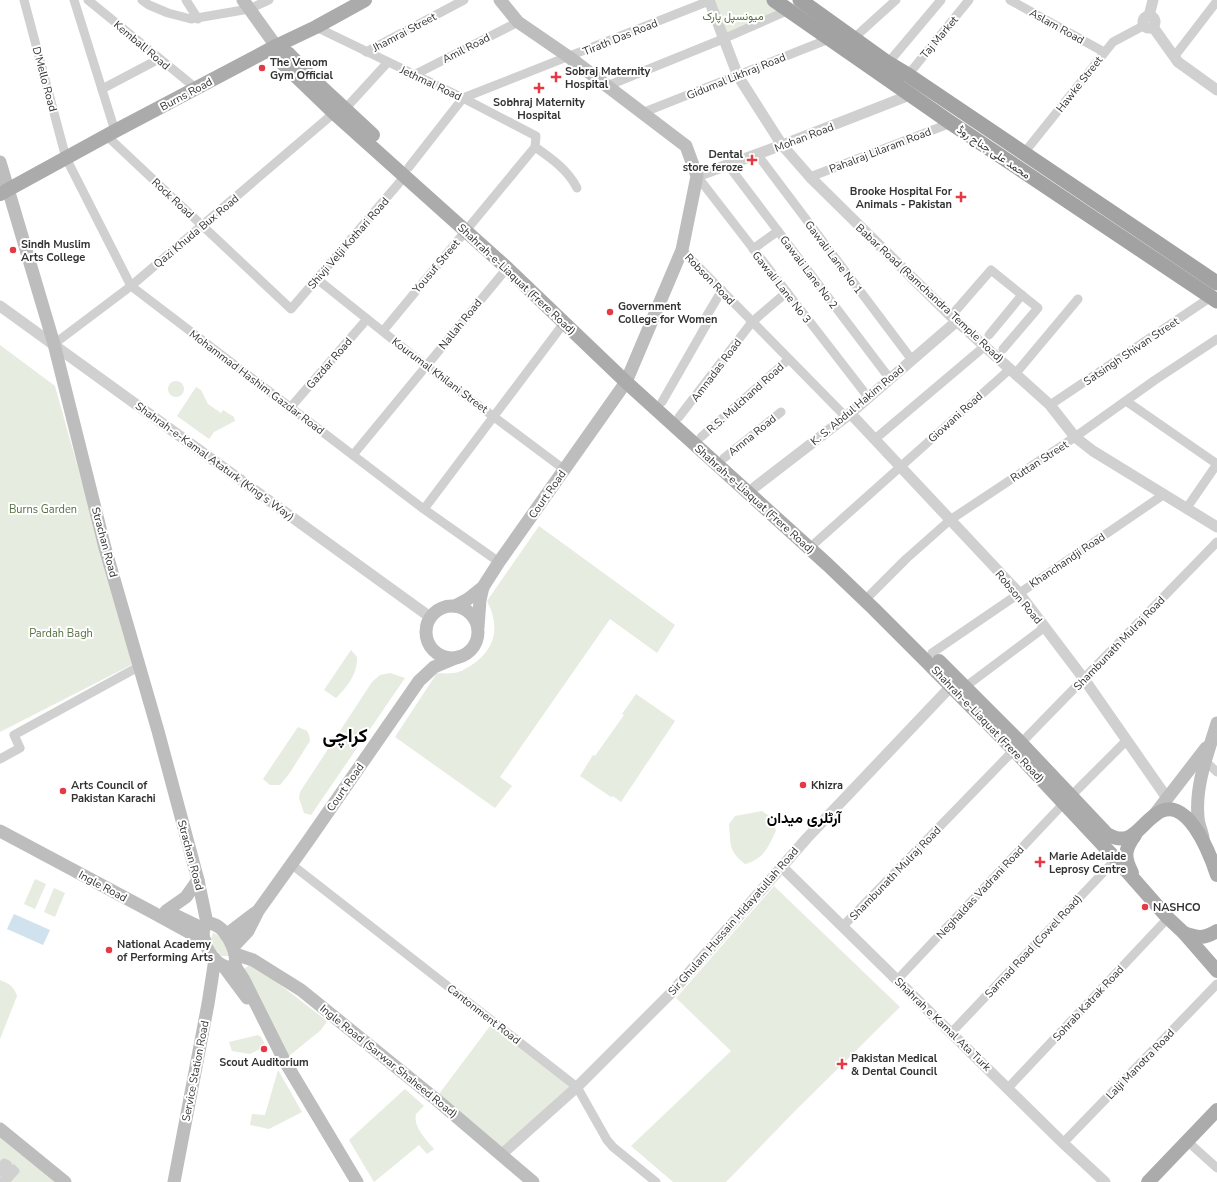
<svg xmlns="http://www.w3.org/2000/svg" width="1217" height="1182" font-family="'Nunito Sans',Vazirmatn,sans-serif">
<rect width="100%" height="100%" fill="#fff"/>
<g fill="#e6ecdf">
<path d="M709,0H774L789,10L723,39Z"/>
<path d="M0,345L55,386L133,664L0,732Z"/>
<circle cx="176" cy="389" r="8"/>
<path d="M196,387L201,390L208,404L221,413L223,410L234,417L235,421L214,432L209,439L177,416Z"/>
<path d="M539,526L675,625L657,653L610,619L500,777L512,786L495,808L395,737L437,673C442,673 448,674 453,673C459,673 465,669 470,666C495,651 501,627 487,601Z"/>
<path d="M351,650L357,657C358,673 347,687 336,698L324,690Z"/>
<path d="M390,673L405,678L311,815L304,813L299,798L300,792L372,682L380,675Z"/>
<path d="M636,694L675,721L621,802L613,796L611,797L580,776L593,755L595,756L624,715L622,714Z"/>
<path d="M298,727L307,731L309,735L310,741L289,774L280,785H270L263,779Z"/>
<path d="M762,811L772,818L776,831C768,847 764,859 745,864C728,850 731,846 729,824L735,816Z"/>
<path d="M35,879L46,884L35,909L24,904Z"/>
<path d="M774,886L900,1007L794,1112L726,1182H673L631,1146L731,1051L676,998Z"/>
<path d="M54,888L65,893L55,917L44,912Z"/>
<path d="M213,933C222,936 228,947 228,956H222L215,949L211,939Z"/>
<path d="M252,963L327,1021L321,1030L284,1060L235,976Z"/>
<path d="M0,980C9,983 14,987 17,996L0,1039Z"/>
<path d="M493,1022L577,1087L501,1155L433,1102Z"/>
<path d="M258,1035L261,1037L266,1046L250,1054L232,1051L229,1042Z"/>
<path d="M278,1070L302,1112L269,1129L250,1125L252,1114L265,1115Z"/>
<path d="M405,1089L424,1106L416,1114C413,1127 426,1139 434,1149L427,1154L419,1145L374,1182L349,1140Z"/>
<path d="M0,1131L64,1182H0Z"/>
</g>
<path fill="#cfe2ee" d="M14,914L50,930L43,945L7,929Z"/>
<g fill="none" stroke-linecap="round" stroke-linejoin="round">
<g stroke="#d0d0d0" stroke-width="7">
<path d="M0,1167L4,1162L8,1164L0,1173"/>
<path d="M1,1182L13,1168L16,1171L6,1182"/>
</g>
<g stroke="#d0d0d0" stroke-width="9">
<path d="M24,0L66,158L131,286L421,507L499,562"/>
<path d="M74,0L115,131"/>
<path d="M88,0L197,89"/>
<path d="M142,0L149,5L168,13L191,19L249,9L269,0"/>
<path d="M186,0L198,19"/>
<path d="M1010,0L1104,52"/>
<path d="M316,27L463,98L536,136L535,147L383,331"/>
<path d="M854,38L896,0"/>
<path d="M366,52L464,0"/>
<path d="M1174,57L1217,1"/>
<path d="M888,63L941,0"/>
<path d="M414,75L518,22"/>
<path d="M908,75L969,0"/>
<path d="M607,86L723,39L789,10"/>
<path d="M102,89L159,59"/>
<path d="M345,109L388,62"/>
<path d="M642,113L829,39"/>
<path d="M107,136L291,309L405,176"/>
<path d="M535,147C551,158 568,170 577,188"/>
<path d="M1024,153L1113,42L1143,26"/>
<path d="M757,154L912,360"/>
<path d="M728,165L890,379"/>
<path d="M409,167L463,98L709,1"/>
<path d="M697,176L868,397"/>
<path d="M810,177L951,123"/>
<path d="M753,249L778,231"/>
<path d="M682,250L846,417"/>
<path d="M317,279L426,366L565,470"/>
<path d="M951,316L991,270L1038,308L1003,349"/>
<path d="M989,335L1022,295"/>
<path d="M54,344L131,286L334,113"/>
<path d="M1016,373L1078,299"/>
<path d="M1126,401L1217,464L1186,509"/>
<path d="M662,402L709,320L706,317L722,290"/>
<path d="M1050,405L1211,297"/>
<path d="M290,408L367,319"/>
<path d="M679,417L752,322L787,292"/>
<path d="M701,437L789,359"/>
<path d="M875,439L985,346"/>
<path d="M353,455L507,268"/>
<path d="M724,458L781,412"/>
<path d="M424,509L564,323"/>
<path d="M815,543L1010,369"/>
<path d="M870,595L906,559L950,520L1075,437L1155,380L1217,339"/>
<path d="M932,653L1163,495"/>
<path d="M965,687L1045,627"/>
<path d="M1021,743L1217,542"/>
<path d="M0,759L20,748L14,735L140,666"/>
<path d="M1205,761L1217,772"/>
<path d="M1071,796L1127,740"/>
<path d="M291,864L577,1087L607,1140L613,1147L656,1182"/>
<path d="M843,926L1014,750"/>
<path d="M897,980L1064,803"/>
<path d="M951,1033L1116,859"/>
<path d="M1008,1088L1168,918"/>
<path d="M1187,1141L1217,1168"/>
<path d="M1063,1143L1217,984"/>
</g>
<g stroke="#d0d0d0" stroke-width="11">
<path d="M709,0L738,76L782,145L810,177L951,316L1050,405L1075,437L1093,451L1217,527"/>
<circle cx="1149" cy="22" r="6"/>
<path d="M1149,16L1153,0"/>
<path d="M1153,27L1178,62L1217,90"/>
<path d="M697,176L782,145L910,95"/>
<path d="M0,306L430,617"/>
<path d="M850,413L1019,593L1084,679L1167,798"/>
<path d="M755,487L846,417L957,321"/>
<path d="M781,866L1063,1143L1105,1182"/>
<path d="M501,1155L577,1087L671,993L807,838L956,681"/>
</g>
<g stroke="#bdbdbd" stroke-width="13">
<path d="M243,0L276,46"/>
<path d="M0,162L54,344L105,548L158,731L198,880L207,923"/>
<path d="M455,606L468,599L483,587L499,562L626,382L682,250L697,176L686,146L569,57L518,22L500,0"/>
<circle cx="452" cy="632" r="26"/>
<path d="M478,627L480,600L483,587"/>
<path d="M1155,814L1206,748"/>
<path d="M0,831L152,912L205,941"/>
<path d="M1203,838C1202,831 1198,824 1198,817C1195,785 1208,753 1217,723"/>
<path d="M166,911L186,897L198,880"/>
<path d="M173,914L204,929"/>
<path d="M207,923C225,923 238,951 235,966C217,975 194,934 207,923Z"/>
<path d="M226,935L255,913"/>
<path d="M233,947L248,931L258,911L308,841L419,681L434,667L458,657"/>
<path d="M235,954L253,960L301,990L438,1101L533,1182"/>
<path d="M235,966L244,980L284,1060L357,1182"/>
<path d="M224,967L247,998"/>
<path d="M0,1129L65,1182"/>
<path d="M174,1182L208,1004L215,959"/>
</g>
<g stroke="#ababab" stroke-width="14">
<path d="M276,46L281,62L334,113L507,268L626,382L828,565L874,609L926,661L1014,750L1116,859L1168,918L1184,933L1217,971"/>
<path d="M276,46L289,54L317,83L373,135"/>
<path d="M0,194L115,131L276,46L316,27L365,0"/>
<path d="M939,661L1021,743L1107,834C1131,848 1138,827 1155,815C1186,790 1210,854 1217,875"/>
<path d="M1132,873C1124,857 1124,850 1135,835"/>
<path d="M1184,933C1198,938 1204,939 1217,931"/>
<path d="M1148,1182L1217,1110"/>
</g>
<g stroke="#a2a2a2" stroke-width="15">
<path d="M774,0L951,123L1217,301"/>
<path d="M800,0L888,63L908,75L1217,283"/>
</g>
</g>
<g fill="#e63946" stroke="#fff" stroke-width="1.5">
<circle cx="262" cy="68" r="4"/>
<path d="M554 71h4v4h4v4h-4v4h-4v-4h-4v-4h4z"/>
<path d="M537 82h4v4h4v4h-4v4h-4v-4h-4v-4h4z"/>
<path d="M750 154h4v4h4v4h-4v4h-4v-4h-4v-4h4z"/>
<path d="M959 191h4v4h4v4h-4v4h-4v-4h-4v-4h4z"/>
<circle cx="13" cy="250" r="4"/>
<circle cx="610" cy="312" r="4"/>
<circle cx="803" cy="785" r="4"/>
<circle cx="63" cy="791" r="4"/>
<path d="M1038 856h4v4h4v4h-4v4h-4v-4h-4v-4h4z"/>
<circle cx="1145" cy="907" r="4"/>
<circle cx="109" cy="950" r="4"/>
<circle cx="264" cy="1049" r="4"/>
<path d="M840 1058h4v4h4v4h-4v4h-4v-4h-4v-4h4z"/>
</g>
<g text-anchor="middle" stroke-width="4" stroke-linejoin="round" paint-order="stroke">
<g font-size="11" fill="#56703f" stroke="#fff">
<text x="733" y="20">میونسپل پارک</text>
<text x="43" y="513">Burns Garden</text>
<text x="61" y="637">Pardah Bagh</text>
</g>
<g font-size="11" fill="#333" stroke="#fff">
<text transform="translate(1057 26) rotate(29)" y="4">Aslam Road</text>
<text transform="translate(404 32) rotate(-28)" y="4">Jhamrai Street</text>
<text transform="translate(620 37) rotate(-22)" y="4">Tirath Das Road</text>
<text transform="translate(939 37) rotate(-50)" y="4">Taj Market</text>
<text transform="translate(142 45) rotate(40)" y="4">Kemball Road</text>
<text transform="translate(466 48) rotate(-27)" y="4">Amil Road</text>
<text transform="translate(736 76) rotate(-22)" y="4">Gidumal Likhraj Road</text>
<text transform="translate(45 79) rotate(75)" y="4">D'Mello Road</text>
<text transform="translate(431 83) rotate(25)" y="4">Jethmal Road</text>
<text transform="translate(1079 84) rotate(-52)" y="4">Hawke Street</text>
<text transform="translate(186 94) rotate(-28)" y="4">Burns Road</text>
<text transform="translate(804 137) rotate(-21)" y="4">Mohan Road</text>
<text transform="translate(880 150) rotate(-21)" y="4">Pahalraj Lilaram Road</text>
<text transform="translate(994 152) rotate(34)" y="4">محمد علی جناح روڈ</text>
<text transform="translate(173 198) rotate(43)" y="4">Rock Road</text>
<text transform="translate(196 231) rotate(-40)" y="4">Qazi Khuda Bux Road</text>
<text transform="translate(348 243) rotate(-49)" y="4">Shivji Velji Kothari Road</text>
<text transform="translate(834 257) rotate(53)" y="4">Gawali Lane No 1</text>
<text transform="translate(436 266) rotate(-50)" y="4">Yousuf Street</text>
<text transform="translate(809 272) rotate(53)" y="4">Gawali Lane No 2</text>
<text transform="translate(517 279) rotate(43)" y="4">Shahrah-e-Liaquat (Frere Road)</text>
<text transform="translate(710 279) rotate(46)" y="4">Robson Road</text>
<text transform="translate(782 287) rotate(52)" y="4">Gawali Lane No 3</text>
<text transform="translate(930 293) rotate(43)" y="4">Babar Road (Ramchandra Temple Road)</text>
<text transform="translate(460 324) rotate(-51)" y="4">Nallah Road</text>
<text transform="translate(1131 351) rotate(-34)" y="4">Satsingh Shivan Street</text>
<text transform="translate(329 363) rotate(-49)" y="4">Gazdar Road</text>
<text transform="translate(716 370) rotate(-53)" y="4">Amnadas Road</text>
<text transform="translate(440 375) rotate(37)" y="4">Kourumal Khilani Street</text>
<text transform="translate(257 382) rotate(37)" y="4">Mohammad Hashim Gazdar Road</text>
<text transform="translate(745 398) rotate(-42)" y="4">R.S. Mulchand Road</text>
<text transform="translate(857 405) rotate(-40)" y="4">K. S. Abdul Hakim Road</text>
<text transform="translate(955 417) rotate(-42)" y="4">Giowani Road</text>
<text transform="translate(752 435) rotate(-39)" y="4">Amna Road</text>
<text transform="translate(215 461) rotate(36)" y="4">Shahrah-e-Kamal Ataturk (King's Way)</text>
<text transform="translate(1039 461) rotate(-33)" y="4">Ruttan Street</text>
<text transform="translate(547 494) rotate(-55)" y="4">Court Road</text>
<text transform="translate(755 499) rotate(42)" y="4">Shahrah-e-Liaquat (Frere Road)</text>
<text transform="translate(105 542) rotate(75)" y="4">Strachan Road</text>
<text transform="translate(1067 560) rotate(-34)" y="4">Khanchandji Road</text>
<text transform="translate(1019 597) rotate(50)" y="4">Robson Road</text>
<text transform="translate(1119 643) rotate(-46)" y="4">Shambunath Mulraj Road</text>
<text transform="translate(988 724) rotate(46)" y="4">Shahrah-e-Liaquat (Frere Road)</text>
<text transform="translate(345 787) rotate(-55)" y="4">Court Road</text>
<text transform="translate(191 855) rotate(75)" y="4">Strachan Road</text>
<text transform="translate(895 873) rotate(-46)" y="4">Shambunath Mulraj Road</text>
<text transform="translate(103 886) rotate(28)" y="4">Ingle Road</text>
<text transform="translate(980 892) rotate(-47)" y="4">Neghaldas Vadrani Road</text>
<text transform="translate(733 921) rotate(-49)" y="4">Sir Ghulam Hussain Hidayatullah Road</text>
<text transform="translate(1033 946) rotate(-47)" y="4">Sarmad Road (Cowel Road)</text>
<text transform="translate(1088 1003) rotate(-47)" y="4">Sohrab Katrak Road</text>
<text transform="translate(484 1014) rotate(38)" y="4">Cantonment Road</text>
<text transform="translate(943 1024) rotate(44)" y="4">Shahrah e Kamal Ata Turk</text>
<text transform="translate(389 1061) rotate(39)" y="4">Ingle Road (Sarwar Shaheed Road)</text>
<text transform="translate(1140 1064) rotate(-46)" y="4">Lalji Manotra Road</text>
<text transform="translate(195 1071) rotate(-79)" y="4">Service Station Road</text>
</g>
<g font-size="11" font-weight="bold" fill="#333" stroke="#fff" text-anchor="start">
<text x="270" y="66">The Venom<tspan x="270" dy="13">Gym Official</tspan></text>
<text x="565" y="75">Sobraj Maternity<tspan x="565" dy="13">Hospital</tspan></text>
<text x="539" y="106" text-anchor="middle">Sobhraj Maternity<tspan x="539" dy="13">Hospital</tspan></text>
<text x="743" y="158" text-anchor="end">Dental<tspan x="743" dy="13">store feroze</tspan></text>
<text x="952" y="195" text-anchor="end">Brooke Hospital For<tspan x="952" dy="13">Animals - Pakistan</tspan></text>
<text x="21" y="248">Sindh Muslim<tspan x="21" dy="13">Arts College</tspan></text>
<text x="618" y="310">Government<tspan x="618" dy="13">College for Women</tspan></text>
<text x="71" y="789">Arts Council of<tspan x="71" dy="13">Pakistan Karachi</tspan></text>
<text x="811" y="789">Khizra</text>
<text x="1049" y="860">Marie Adelaide<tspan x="1049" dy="13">Leprosy Centre</tspan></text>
<text x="1153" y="911">NASHCO</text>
<text x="117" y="948">National Academy<tspan x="117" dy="13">of Performing Arts</tspan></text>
<text x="851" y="1062">Pakistan Medical<tspan x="851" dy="13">&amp; Dental Council</tspan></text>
<text x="264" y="1066" text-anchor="middle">Scout Auditorium</text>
</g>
<g font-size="15" font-weight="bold" fill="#000" stroke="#fff">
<text x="804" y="823">آرٹلری میدان</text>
</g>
<g font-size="19" font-weight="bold" fill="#000" stroke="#fff">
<text x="345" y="742">کراچی</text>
</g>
</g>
</svg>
